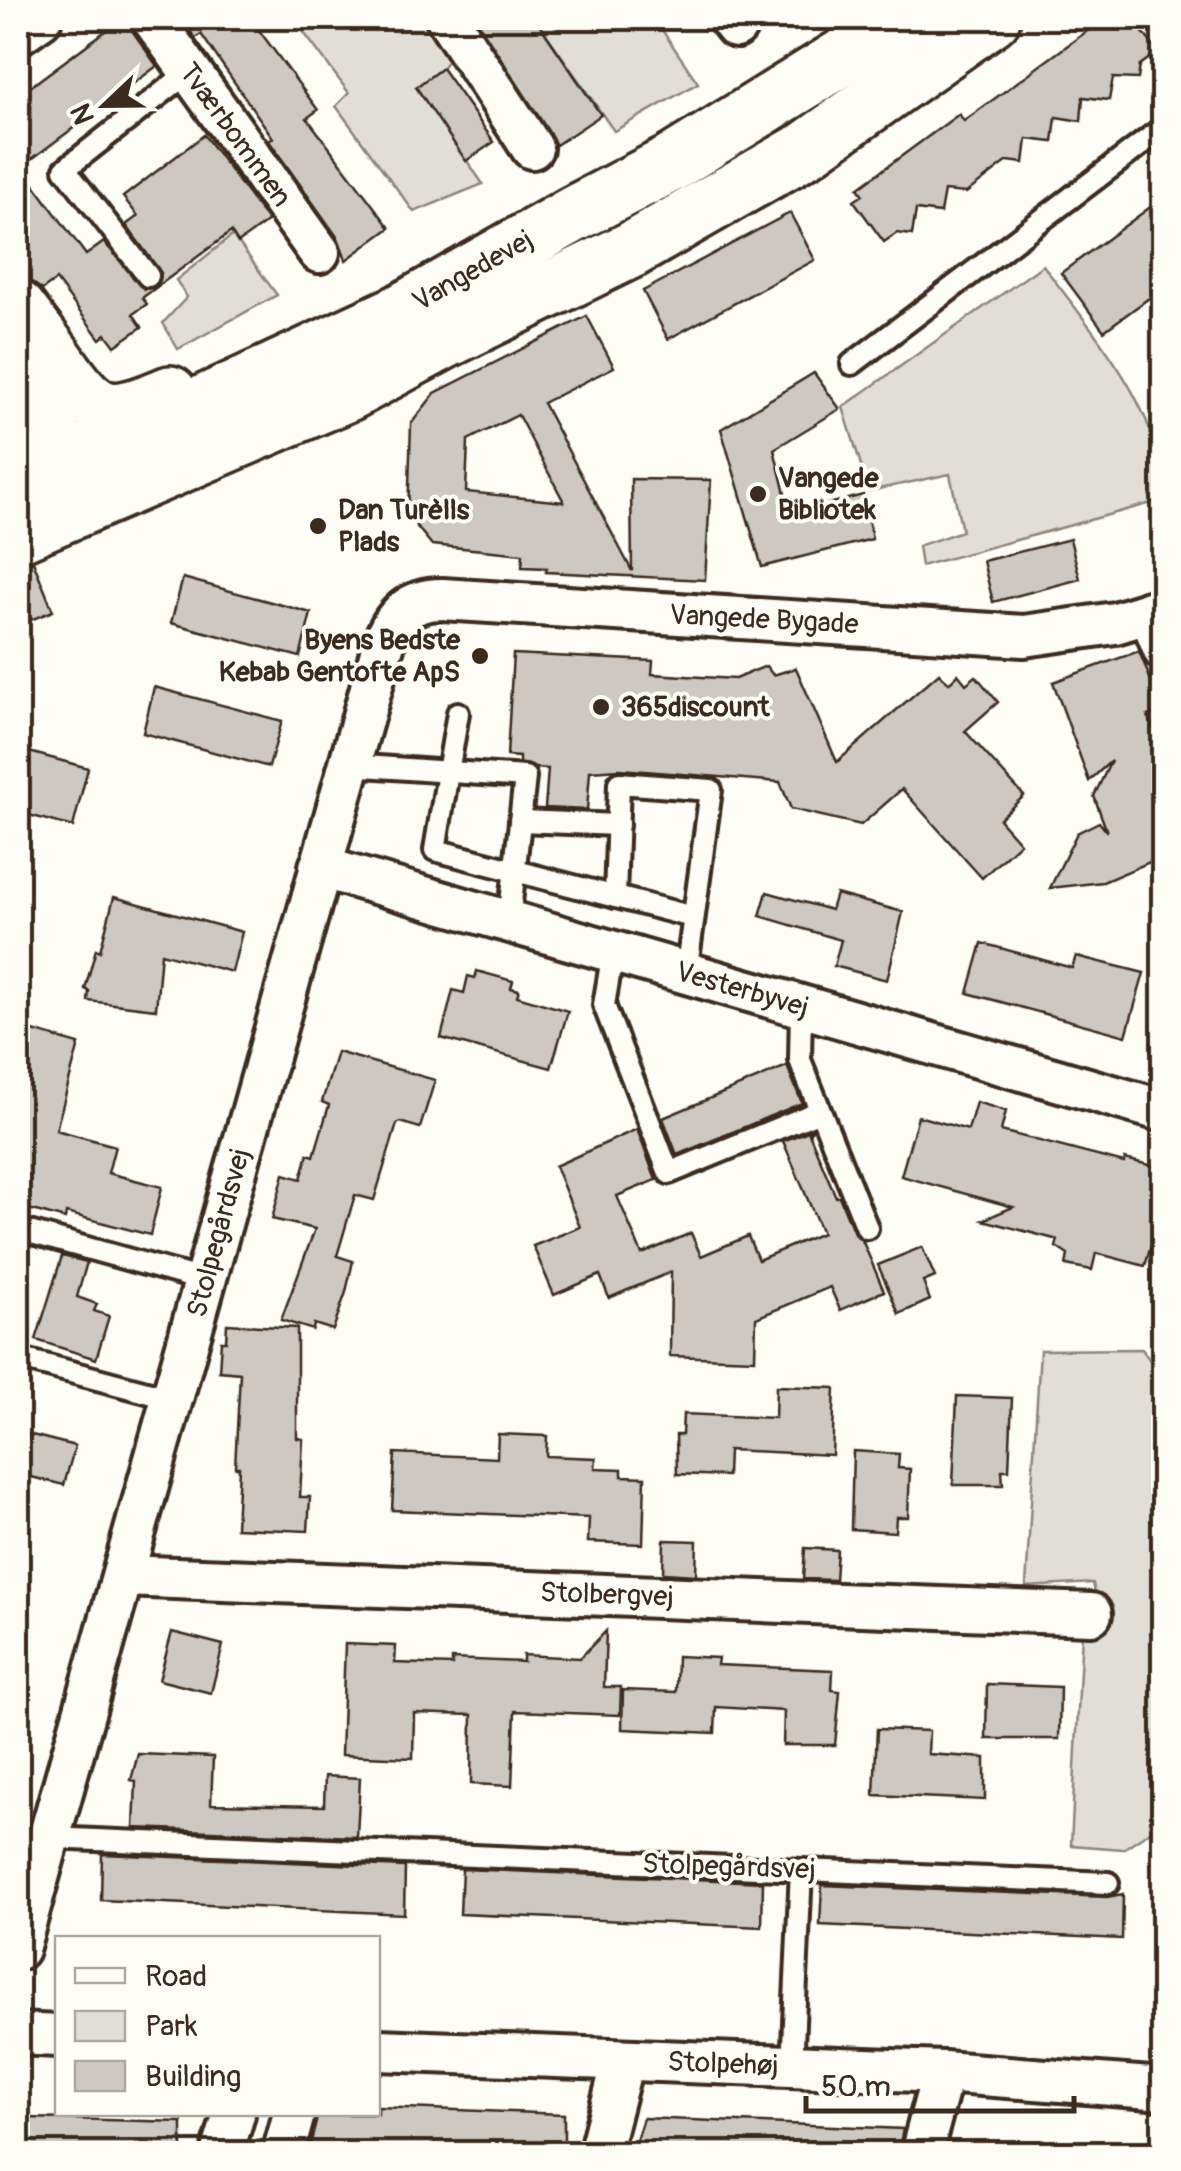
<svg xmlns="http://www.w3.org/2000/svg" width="1181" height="2171" font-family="Pangolin,sans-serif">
<rect width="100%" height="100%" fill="#fdfcf7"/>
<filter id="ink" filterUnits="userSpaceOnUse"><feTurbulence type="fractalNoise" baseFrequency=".01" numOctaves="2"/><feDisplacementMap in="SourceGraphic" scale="20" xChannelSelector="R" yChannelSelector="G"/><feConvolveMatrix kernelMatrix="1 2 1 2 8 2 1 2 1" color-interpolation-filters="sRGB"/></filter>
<g filter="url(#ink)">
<g fill="#e1ded7" stroke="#8e847a" stroke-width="2.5">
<polygon points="293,18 429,18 453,53 442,68 416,87 483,184 414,212 336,106 349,93"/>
<polygon points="535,18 654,18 698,83 614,131"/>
<polygon points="233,235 277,295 178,349 163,323 187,297 176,280"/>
<path d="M1043,265C1094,335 1164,409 1163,500L921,566L918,546L962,531L950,474L869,491L843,407Z"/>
<polygon points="1142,1349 1164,1381 1164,1822 1123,1849 1071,1845 1082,1633 1103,1632 1093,1583 1026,1587 1040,1350"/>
</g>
<g fill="#cdc8c2" stroke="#3b2a1e" stroke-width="2.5" fill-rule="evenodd">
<polygon points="123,18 129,18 133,32 157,66 21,167 86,255 104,242 144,289 157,286 161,273 126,225 138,216 123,197 204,135 268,221 238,243 231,232 142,298 147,304 133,314 142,327 115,346 106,334 100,339 56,280 42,290 29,280 18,264 18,96"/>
<polygon points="181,18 250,18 318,110 307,118 390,228 346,260 338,238 269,141 273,138 201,34 195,38"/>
<polygon points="475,18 535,18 601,115 556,145"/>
<polygon points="1105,18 1132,18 1158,52 1140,65 1138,79 1113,78 1109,100 1083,97 1081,121 1056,117 1053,142 1027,139 1024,163 1008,161 966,193 944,191 940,213 916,210 912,235 897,233 884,242 854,201 863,195 858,188 959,114 964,121"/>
<polygon points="442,68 494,142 466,161 416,87"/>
<polygon points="1164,197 1164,287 1104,331 1061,273"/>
<polygon points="790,213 815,260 668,339 643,291"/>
<path d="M587,316L614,367L543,403L632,571L631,479L711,480L705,580L546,572L547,568L522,567L523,554L432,545L408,516L411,424L435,393ZM518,415L564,502L466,492L468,440Z"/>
<polygon points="814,373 840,409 774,449 790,514 863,495 872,539 762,567 721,429"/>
<polygon points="1070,539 1080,579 993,602 983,561"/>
<polygon points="33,561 53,611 18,625 18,565"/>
<polygon points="183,578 311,613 300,657 171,623"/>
<polygon points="1139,651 1163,710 1148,716 1164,749 1164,856 1103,882 1050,888 1077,833 1099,822 1107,832 1094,796 1111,761 1089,781 1053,682"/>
<polygon points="513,654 653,661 652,674 735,679 766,666 773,675 796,668 837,762 939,673 949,683 958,674 966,684 976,676 998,702 965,731 1024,796 999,819 1020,843 982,878 902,789 861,825 791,809 780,782 620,769 590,771 587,810 545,808 548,769 535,768 519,763 519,757 507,756"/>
<polygon points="154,687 282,721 269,767 143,733"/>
<polygon points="18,749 88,768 73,827 18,812"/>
<polygon points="767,892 831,910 836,894 903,912 887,980 834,966 841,940 760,916"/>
<polygon points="114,897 242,932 232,972 161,953 156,1009 88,1001 89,991 85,989 96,949 100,951"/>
<polygon points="982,943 1072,968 1076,956 1144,973 1126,1036 968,993"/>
<polygon points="477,971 513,981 511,988 519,990 517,996 568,1011 551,1068 441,1038 453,990 464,993 468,976 475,978"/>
<polygon points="33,1031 79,1044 56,1130 115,1146 108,1173 162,1187 150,1235 66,1213 65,1219 18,1206 25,1176 18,1174 18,1044 28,1047"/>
<polygon points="337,1052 435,1080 420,1128 400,1122 397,1124 374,1200 355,1195 337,1256 353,1261 346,1292 333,1330 314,1324 313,1330 281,1320 315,1229 272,1219 284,1174 301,1179 308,1154 314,1156 329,1105 322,1102"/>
<polygon points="787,1066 802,1103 677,1155 663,1118"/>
<polygon points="976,1102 1006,1111 1001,1131 1124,1163 1125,1159 1161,1168 1157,1183 1164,1185 1164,1202 1145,1266 1096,1253 1092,1270 1066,1265 1068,1255 1056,1247 1058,1240 983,1220 1013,1207 901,1176 918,1116 968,1130"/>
<polygon points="637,1129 656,1180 617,1196 642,1254 691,1233 701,1256 748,1236 758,1260 822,1233 783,1141 813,1129 809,1133 836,1197 839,1196 854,1233 862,1240 884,1291 840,1310 830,1287 756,1318 755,1359 670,1356 671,1272 609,1298 600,1275 554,1295 533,1246 580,1227 555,1166"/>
<polygon points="922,1247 935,1277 923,1282 930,1300 899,1314 878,1265"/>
<polygon points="62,1256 87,1262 77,1297 97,1304 94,1311 109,1316 96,1359 36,1340"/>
<polygon points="227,1324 297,1328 297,1438 303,1439 300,1497 310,1497 308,1531 236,1528 239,1467 235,1467 240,1373 219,1371 221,1341 226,1341"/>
<polygon points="776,1386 835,1388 832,1455 728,1450 727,1476 677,1474 676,1435 682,1435 683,1414 775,1418"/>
<polygon points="957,1396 1012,1398 1009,1470 1002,1470 1003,1485 953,1485"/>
<polygon points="28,1434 75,1446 64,1485 19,1474"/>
<polygon points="498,1434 547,1436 546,1456 596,1458 595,1468 622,1469 622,1476 645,1477 643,1544 588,1542 589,1518 392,1510 395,1453 497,1458"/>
<polygon points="853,1451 899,1454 898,1468 910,1469 908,1517 896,1517 895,1532 851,1529"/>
<polygon points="664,1540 697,1541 696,1575 663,1573"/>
<polygon points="805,1548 837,1550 835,1580 803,1579"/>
<polygon points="606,1631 604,1687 621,1687 620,1715 515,1711 512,1786 471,1784 472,1715 414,1713 413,1758 341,1755 345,1644 396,1646 395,1663 452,1665 452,1659 523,1662 523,1655 580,1658"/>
<polygon points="172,1632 223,1645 211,1693 159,1680"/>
<polygon points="677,1656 718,1658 717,1665 833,1670 832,1690 840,1691 835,1745 783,1745 784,1711 716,1707 715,1733 622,1729 623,1690 676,1692"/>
<polygon points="987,1684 1060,1687 1059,1739 986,1739"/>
<polygon points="877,1729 929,1731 928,1754 985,1758 985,1800 874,1795"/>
<polygon points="138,1754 213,1757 211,1804 324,1806 325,1776 360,1778 357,1837 134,1828 136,1781 131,1780"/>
<polygon points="102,1854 405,1867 404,1914 101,1900"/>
<polygon points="462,1869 763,1882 762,1927 460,1914"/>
<polygon points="822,1885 1107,1897 1123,1894 1122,1939 820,1925"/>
<polygon points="378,2107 564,2114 564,2148 556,2148 556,2154 308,2154 318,2114 378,2114"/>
<polygon points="27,2118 182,2122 182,2154 26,2154"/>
<polygon points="643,2118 903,2129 898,2154 632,2154"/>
</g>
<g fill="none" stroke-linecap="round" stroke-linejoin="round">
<g stroke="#3b2a1e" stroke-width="28">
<g id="lane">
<polyline points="148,276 65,169 190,71"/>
<polyline points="852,364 1164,127"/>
<polyline points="458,713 435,850 693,917"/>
<polyline points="349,765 525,777 509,921"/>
<polyline points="520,821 618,825"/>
<polyline points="615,897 619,783 711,790 686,974"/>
<polyline points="613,952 604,1005 669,1173 820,1111"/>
<polyline points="801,1007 800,1060 867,1228"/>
<polyline points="18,1229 206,1281"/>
<polyline points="18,1358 173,1399"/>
<polyline points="49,1838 1108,1883"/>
<polyline points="792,2067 801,1870"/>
</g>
</g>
<g stroke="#3b2a1e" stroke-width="48">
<g id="street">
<polyline points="152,18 319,252"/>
<polyline points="447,18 532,148"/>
<polyline points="729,18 736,27"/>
<polyline points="18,34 41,18"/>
<polyline points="1149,612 1164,650"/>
<polyline points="320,867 1164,1111"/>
<polyline points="124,1576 1091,1614"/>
<path d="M18,1949L382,649C391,618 407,599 442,599L1024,636L1115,623L1164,608"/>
<polyline points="18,2034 58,2036"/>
<polyline points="378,2050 943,2072 1164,2089"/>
<polyline points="222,2154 234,2114"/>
<polyline points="283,2154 294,2114"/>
<polyline points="599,2154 623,2061"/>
<polyline points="921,2154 943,2072"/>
</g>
</g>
<g stroke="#3b2a1e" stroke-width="62">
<g id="secondary">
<path d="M18,309C32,328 47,346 60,365C98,420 111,419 170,394"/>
<path d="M18,363C49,406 43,454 93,483"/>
<polyline points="18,479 183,413 399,313 574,214 672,163 906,18"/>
<polyline points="18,534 348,393 442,342 631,250 807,149 992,18"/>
</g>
</g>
<use href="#lane" stroke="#fdfcf7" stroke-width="20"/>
<use href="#street" stroke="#fdfcf7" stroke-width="40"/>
<use href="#secondary" stroke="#fdfcf7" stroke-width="55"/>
</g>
</g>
<g fill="#3b2a1e" stroke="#fdfcf7" stroke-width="4">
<circle cx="758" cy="494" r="10"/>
<circle cx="318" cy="526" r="10"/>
<circle cx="480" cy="656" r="10"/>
<circle cx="601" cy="707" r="10"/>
</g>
<g text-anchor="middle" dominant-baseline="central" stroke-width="8" stroke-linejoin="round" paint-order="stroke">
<g font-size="28" fill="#3b2a1e" stroke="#fdfcf7">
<text transform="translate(235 135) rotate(54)">Tværbommen</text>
<text transform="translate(473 271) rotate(-30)">Vangedevej</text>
<text transform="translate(764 620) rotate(3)">Vangede Bygade</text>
<text transform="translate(742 990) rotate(16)">Vesterbyvej</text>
<text transform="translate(219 1233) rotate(-75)">Stolpegårdsvej</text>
<text transform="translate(607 1595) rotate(2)">Stolbergvej</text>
<text transform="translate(729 1867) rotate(2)">Stolpegårdsvej</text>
<text transform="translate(723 2064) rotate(2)">Stolpehøj</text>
</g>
<g font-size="28" font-weight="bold" fill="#3b2a1e" stroke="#fdfcf7" text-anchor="start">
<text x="778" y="478">Vangede<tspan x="778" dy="32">Bibliotek</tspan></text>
<text x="338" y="510">Dan Turèlls<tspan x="338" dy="32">Plads</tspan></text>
<text x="460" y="640" text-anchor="end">Byens Bedste<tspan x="460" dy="32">Kebab Gentofte ApS</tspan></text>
<text x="621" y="707">365discount</text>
</g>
</g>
<rect width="1181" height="2171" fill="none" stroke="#fdfcf7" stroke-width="60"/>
<rect x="30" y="30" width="1121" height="2111" fill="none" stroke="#3b2a1e" stroke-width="4" filter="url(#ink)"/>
<rect x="55" y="1936" width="325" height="180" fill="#fdfcf7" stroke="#afa8a0" stroke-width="2.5"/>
<rect x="75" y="1968" width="50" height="15" fill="#fdfcf7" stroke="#afa8a0" stroke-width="2.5"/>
<text x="145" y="1986" font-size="30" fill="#3b2a1e">Road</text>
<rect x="75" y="2011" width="50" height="30" fill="#e1ded7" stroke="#afa8a0" stroke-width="2.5"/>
<text x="145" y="2036" font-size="30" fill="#3b2a1e">Park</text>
<rect x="75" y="2061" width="50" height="30" fill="#cdc8c2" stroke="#afa8a0" stroke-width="2.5"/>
<text x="145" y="2086" font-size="30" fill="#3b2a1e">Building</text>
<g transform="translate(105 105) rotate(248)" stroke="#fdfcf7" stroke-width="8" paint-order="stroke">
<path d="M0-8L18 38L0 25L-18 38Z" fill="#3b2a1e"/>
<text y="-15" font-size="28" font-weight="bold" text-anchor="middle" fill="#3b2a1e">N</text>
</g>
<path d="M806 2096v15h268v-15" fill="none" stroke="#3b2a1e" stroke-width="5"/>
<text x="821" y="2096" font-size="30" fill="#3b2a1e" stroke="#fdfcf7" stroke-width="8" paint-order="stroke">50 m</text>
</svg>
